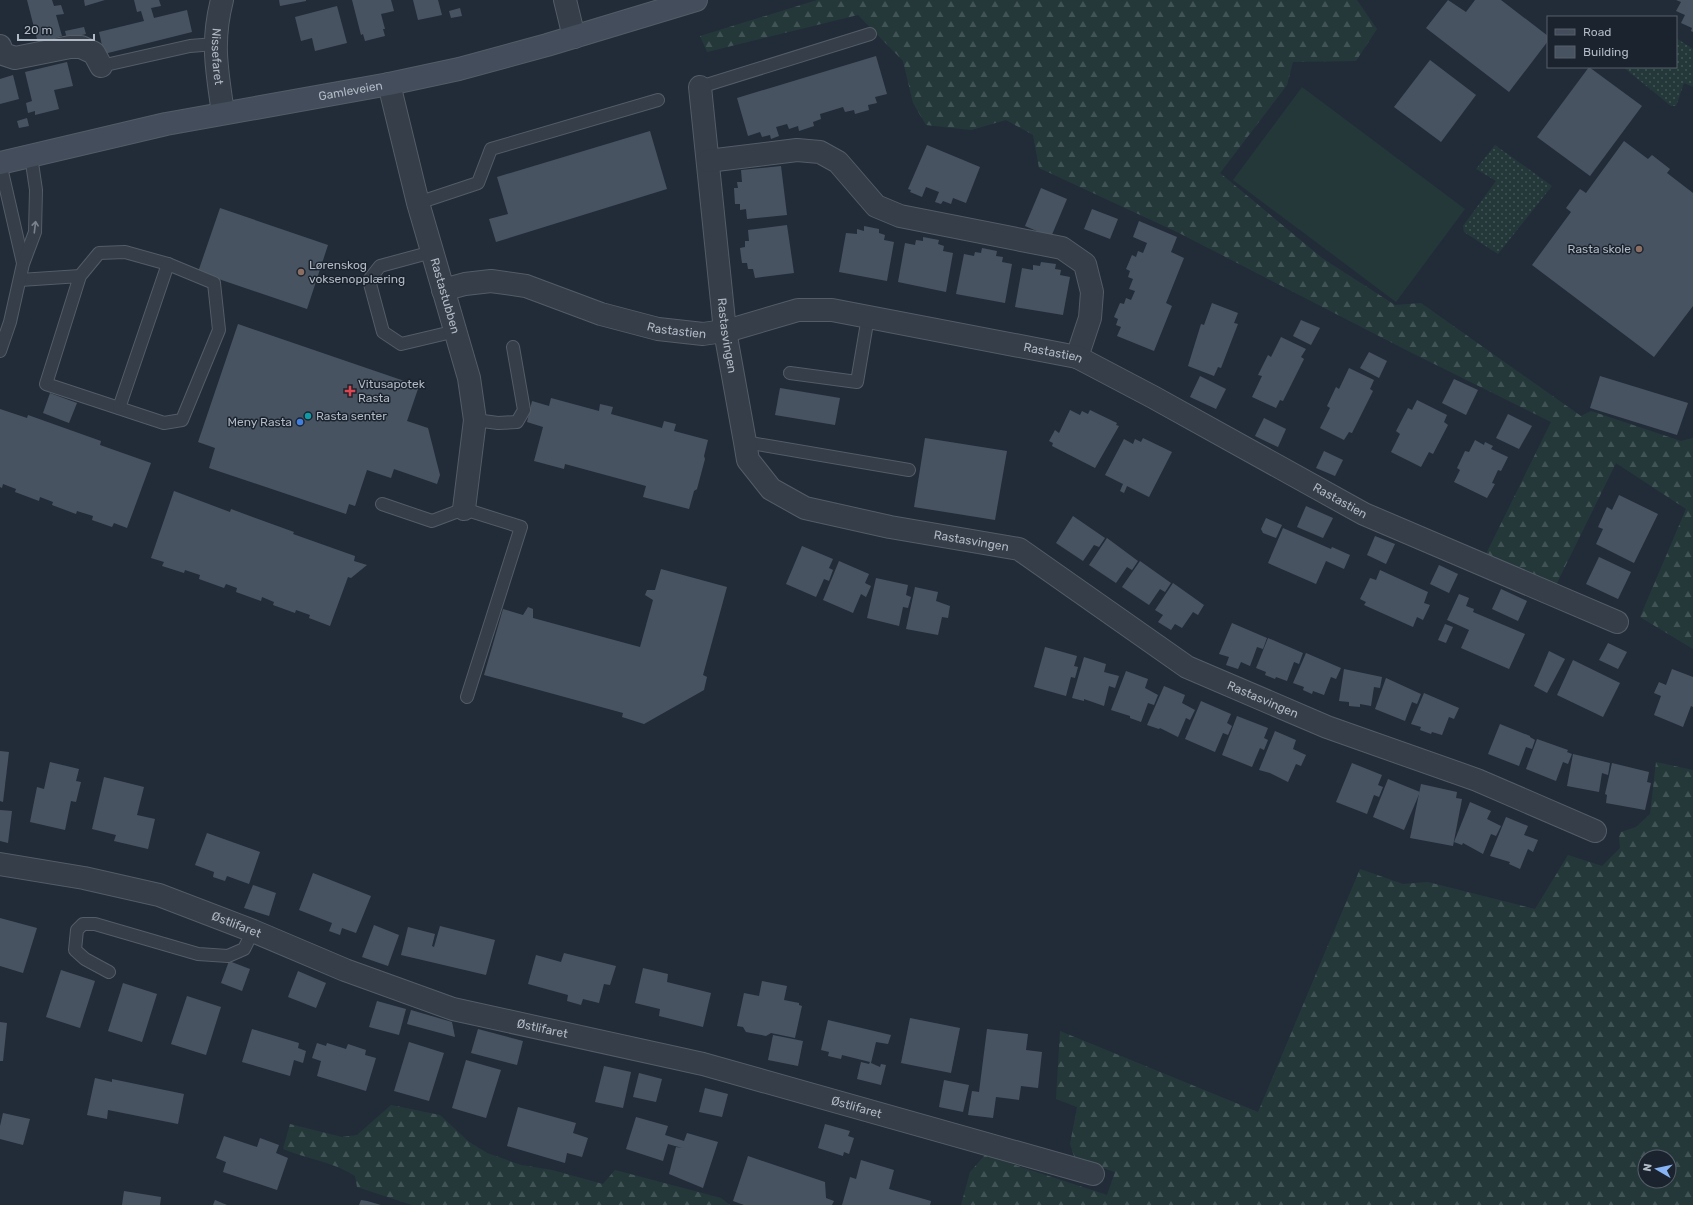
<svg xmlns="http://www.w3.org/2000/svg" width="1693" height="1205" font-family="Rubik,sans-serif">
<defs>
<pattern id="grass-dots" width="8" height="8" patternUnits="userSpaceOnUse"><rect width="8" height="8" fill="#24383a"/><path d="M2 2h.1M6 6h.1" fill="none" stroke="#415355" stroke-width="1.8" stroke-linecap="round"/></pattern>
<pattern id="forest-firs" width="22" height="20" patternUnits="userSpaceOnUse"><rect width="22" height="20" fill="#24383a"/><path d="M5 1l3.5 6h-7zM16 11l3.5 6h-7z" fill="#415355"/></pattern>
</defs>
<rect width="100%" height="100%" fill="#222c39"/>
<g fill="url(#grass-dots)">
<polygon points="1676,38 1693,49 1693,87 1684,83 1676,106 1671,106 1623,67 1676,67"/>
<polygon points="1495,145 1552,186 1498,254 1464,232 1463,226 1496,181 1476,169"/>
</g>
<g fill="url(#forest-firs)" fill-rule="evenodd">
<polygon points="817,0 1357,0 1377,29 1356,61 1293,62 1287,85 1220,173 1322,258 1395,305 1421,303 1581,416 1591,411 1681,441 1693,438 1693,649 1640,617 1686,509 1616,463 1556,585 1485,556 1551,422 1408,351 1179,233 1039,168 1033,135 1006,120 971,130 926,125 913,103 903,61 858,15 707,52 700,36"/>
<path d="M1656,762L1693,770V1205H961L970,1172L985,1155L1107,1195L1115,1172L1075,1159L1070,1144L1077,1107L1056,1099L1060,1031L1258,1112L1360,869L1403,884L1428,882L1535,909L1568,855L1602,866L1620,848L1619,837L1621,832L1636,827L1650,814ZM1645,1157H1669V1181H1645Z"/>
<path d="M391,1105L440,1115L468,1141L487,1153L521,1165L552,1170L603,1184L615,1170L721,1198L730,1205H412L357,1187L355,1176C334,1162 307,1159 283,1149L290,1124L342,1137L357,1135Z"/>
</g>
<polygon fill="#24383a" points="1302,87 1465,209 1396,302 1233,180"/>
<g fill="#485362">
<polygon points="27,0 52,0 54,6 61,5 64,14 56,15 62,36 38,43"/>
<polygon points="84,0 105,0 85,6"/>
<polygon points="134,0 159,0 161,6 151,8 154,18 187,10 192,32 104,54 99,32 144,21 141,11 137,12"/>
<polygon points="279,0 306,0 306,1 280,6"/>
<polygon points="352,0 391,0 394,11 381,14 385,29 383,29 385,36 365,41 363,34 361,35"/>
<polygon points="413,0 438,0 442,15 418,20"/>
<polygon points="1448,0 1466,12 1475,0 1501,0 1548,36 1548,41 1509,92 1426,28"/>
<polygon points="1676,0 1693,0 1693,32 1691,31 1692,28 1681,23 1685,15 1676,11 1681,2"/>
<polygon points="337,6 347,43 315,51 312,38 301,41 295,17"/>
<polygon points="460,8 462,16 451,18 449,11"/>
<polygon points="84,27 86,34 67,39 65,31"/>
<polygon points="876,56 887,94 875,97 877,103 868,105 869,110 855,114 854,110 845,112 843,107 820,114 821,119 813,122 814,126 799,131 798,126 789,129 787,124 776,127 779,136 771,139 770,135 762,137 760,132 748,136 737,98"/>
<polygon points="1430,60 1476,95 1441,142 1394,107"/>
<polygon points="67,62 73,86 54,90 59,109 35,115 35,111 28,113 26,103 32,101 25,72"/>
<polygon points="1589,67 1642,106 1590,176 1537,137"/>
<polygon points="13,75 19,99 0,104 0,79"/>
<polygon points="27,118 29,126 19,128 17,121"/>
<polygon points="650,131 667,189 496,242 489,219 508,214 497,177"/>
<polygon points="1624,141 1648,159 1652,155 1670,169 1667,173 1693,193 1693,306 1654,357 1532,265 1571,212 1566,208 1580,189 1586,193"/>
<polygon points="927,145 980,167 966,203 953,198 951,204 943,201 941,204 935,202 939,192 926,187 922,197 910,192 911,190 908,189"/>
<polygon points="781,166 787,215 747,219 746,209 740,210 740,204 735,204 734,188 738,188 737,182 742,182 741,170"/>
<polygon points="1041,188 1067,199 1051,237 1025,226"/>
<polygon points="220,208 328,245 307,309 198,272"/>
<polygon points="1092,209 1118,219 1110,239 1084,229"/>
<polygon points="1139,221 1177,237 1171,252 1184,258 1166,303 1172,306 1154,351 1117,336 1121,327 1116,325 1118,319 1114,317 1120,303 1124,304 1126,298 1131,300 1135,291 1129,289 1133,279 1128,277 1130,271 1126,269 1132,255 1136,257 1138,251 1143,253 1147,243 1133,237"/>
<polygon points="787,225 794,273 755,278 753,269 748,269 747,263 742,263 741,256 740,248 745,247 745,241 749,241 748,230"/>
<polygon points="864,226 879,229 879,233 885,235 884,240 894,242 887,281 839,272 846,233 857,234 857,229 864,231"/>
<polygon points="923,237 939,240 938,244 944,246 943,251 953,253 946,292 898,282 905,243 915,245 916,240 923,241"/>
<polygon points="982,248 997,251 996,256 1003,257 1002,262 1012,264 1005,303 956,294 964,254 974,256 975,252 981,253"/>
<polygon points="1041,262 1056,264 1055,269 1061,270 1060,275 1070,277 1063,315 1015,307 1022,268 1033,270 1033,265 1040,266"/>
<polygon points="1212,303 1238,313 1234,323 1238,324 1221,368 1218,367 1214,376 1188,366 1201,324 1204,325"/>
<polygon points="1301,320 1320,328 1311,345 1293,336"/>
<polygon points="238,324 419,386 407,421 428,428 440,475 437,484 394,469 391,478 367,470 355,506 349,504 346,514 209,468 215,448 198,442"/>
<polygon points="1281,337 1306,349 1301,357 1304,359 1283,401 1280,400 1276,408 1252,397 1262,376 1258,375 1268,355 1271,357"/>
<polygon points="1369,352 1387,361 1379,378 1360,368"/>
<polygon points="1349,368 1374,380 1370,389 1373,391 1352,433 1349,432 1344,440 1320,428 1330,408 1327,406 1336,387 1339,389"/>
<polygon points="1200,376 1226,389 1216,409 1190,397"/>
<polygon points="1600,376 1688,403 1677,435 1590,408"/>
<polygon points="1454,379 1478,390 1466,415 1442,403"/>
<polygon points="780,388 840,398 835,425 775,415"/>
<polygon points="50,393 77,403 69,423 43,413"/>
<polygon points="551,398 599,411 600,404 613,407 611,414 662,428 664,421 676,424 674,431 708,440 704,456 705,459 697,489 694,491 689,509 643,497 646,486 565,464 564,469 534,461 543,427 527,422 532,401 549,406"/>
<polygon points="1417,400 1447,415 1444,422 1448,425 1433,454 1429,452 1421,467 1391,452 1400,434 1396,431 1408,408 1412,410"/>
<polygon points="0,409 27,418 28,415 101,441 100,445 151,463 127,528 114,523 112,527 92,520 93,516 77,511 76,514 52,505 53,502 40,497 39,501 15,492 16,489 3,484 2,488 0,487"/>
<polygon points="1070,410 1080,415 1082,411 1088,414 1090,410 1117,423 1116,425 1119,426 1095,468 1052,446 1053,443 1049,441 1055,430 1059,433"/>
<polygon points="1508,414 1532,426 1519,449 1496,438"/>
<polygon points="1264,418 1286,429 1278,447 1255,436"/>
<polygon points="925,438 1007,451 995,520 914,507"/>
<polygon points="1143,438 1172,452 1149,497 1127,486 1124,493 1120,491 1123,484 1105,475 1124,439 1133,444 1135,439 1141,442"/>
<polygon points="1475,440 1484,445 1485,442 1493,446 1491,449 1508,457 1501,471 1498,470 1492,483 1495,484 1487,498 1454,482 1460,470 1457,468 1465,451 1469,452"/>
<polygon points="1324,451 1343,460 1335,476 1316,468"/>
<polygon points="174,491 230,512 231,509 294,532 293,534 355,556 354,561 367,565 351,578 348,577 330,626 309,618 310,615 296,610 295,613 273,605 274,602 262,597 261,601 236,592 237,588 226,584 224,588 199,579 200,575 185,570 184,573 162,566 164,562 151,558"/>
<polygon points="1619,495 1658,514 1634,563 1596,544 1603,529 1598,527 1607,507 1612,510"/>
<polygon points="1306,506 1333,518 1323,538 1297,527"/>
<polygon points="1073,516 1105,538 1099,547 1094,545 1083,561 1056,543"/>
<polygon points="1266,518 1282,525 1276,538 1263,533 1261,529"/>
<polygon points="1283,528 1331,549 1332,547 1350,555 1344,569 1326,561 1316,584 1268,563"/>
<polygon points="1375,536 1395,544 1386,564 1367,555"/>
<polygon points="1107,538 1138,561 1132,570 1127,567 1116,583 1089,565"/>
<polygon points="802,546 833,559 829,568 833,570 829,581 824,579 816,597 786,584"/>
<polygon points="1599,557 1631,572 1618,599 1586,584"/>
<polygon points="839,561 869,574 865,583 871,586 866,597 861,594 853,613 823,600"/>
<polygon points="1140,561 1171,583 1165,592 1160,589 1149,605 1122,587"/>
<polygon points="1439,565 1458,574 1449,593 1430,584"/>
<polygon points="661,569 727,587 703,675 707,677 704,690 697,694 644,724 622,717 623,713 484,675 503,609 523,615 528,607 533,609 533,618 640,647 653,600 645,595 647,590 655,590"/>
<polygon points="1380,570 1428,592 1424,603 1430,605 1423,620 1417,617 1413,627 1364,605 1366,602 1360,599 1370,578 1376,580"/>
<polygon points="876,578 908,585 906,595 911,597 908,608 903,607 899,626 867,618"/>
<polygon points="1173,583 1204,605 1198,615 1193,612 1182,628 1175,624 1171,630 1158,622 1163,615 1155,610"/>
<polygon points="915,587 938,592 936,601 950,606 948,618 942,617 938,635 906,629"/>
<polygon points="1501,589 1527,601 1518,621 1492,609"/>
<polygon points="1459,594 1469,598 1466,606 1474,609 1473,612 1525,634 1509,669 1461,648 1469,630 1447,620"/>
<polygon points="1232,623 1267,638 1263,649 1257,647 1250,666 1241,662 1238,669 1226,665 1229,657 1219,654"/>
<polygon points="1445,624 1453,627 1446,643 1438,640"/>
<polygon points="1268,638 1303,653 1299,664 1294,662 1287,681 1276,677 1275,679 1265,675 1266,672 1256,668"/>
<polygon points="1608,643 1627,652 1618,669 1599,660"/>
<polygon points="1045,647 1077,656 1074,666 1078,667 1075,678 1071,677 1066,696 1034,687"/>
<polygon points="1549,651 1565,659 1547,693 1534,686"/>
<polygon points="1306,653 1341,668 1336,679 1331,677 1324,695 1313,691 1312,694 1303,690 1304,687 1293,683"/>
<polygon points="1084,657 1106,664 1104,672 1119,676 1115,688 1109,686 1104,706 1084,699 1084,701 1072,698"/>
<polygon points="1573,660 1620,683 1603,717 1557,695"/>
<polygon points="1344,669 1382,677 1380,688 1374,687 1371,706 1360,704 1360,707 1349,706 1349,702 1339,701"/>
<polygon points="1672,669 1693,677 1693,707 1691,706 1683,727 1654,715 1661,696 1654,693 1659,682 1666,685"/>
<polygon points="1126,671 1148,679 1145,688 1158,695 1154,705 1148,703 1141,722 1130,718 1130,716 1111,710"/>
<polygon points="1386,678 1421,694 1417,704 1412,702 1405,721 1375,709"/>
<polygon points="1164,686 1185,695 1182,703 1195,710 1190,720 1186,718 1178,737 1160,728 1159,729 1147,725"/>
<polygon points="1424,693 1459,708 1454,719 1449,717 1442,735 1432,732 1431,734 1420,730 1421,727 1411,724"/>
<polygon points="1201,701 1231,714 1227,723 1232,726 1228,735 1223,733 1215,752 1185,739"/>
<polygon points="1237,716 1268,728 1264,738 1268,740 1264,750 1260,748 1252,767 1222,755"/>
<polygon points="1500,724 1530,736 1530,737 1535,740 1532,749 1526,747 1519,766 1488,754"/>
<polygon points="1275,731 1296,740 1293,749 1306,755 1301,766 1296,764 1288,782 1270,773 1259,770"/>
<polygon points="1537,739 1568,750 1567,752 1572,754 1568,764 1563,762 1556,781 1526,769"/>
<polygon points="0,751 9,752 3,802 0,801"/>
<polygon points="1573,754 1610,763 1608,775 1602,773 1599,792 1567,786"/>
<polygon points="50,762 79,769 76,781 81,782 76,802 71,801 65,830 30,822 37,787 44,789"/>
<polygon points="1352,763 1382,775 1378,785 1383,787 1379,797 1374,795 1367,814 1336,802"/>
<polygon points="1612,763 1649,772 1647,782 1651,783 1645,810 1606,803 1607,795 1605,794"/>
<polygon points="104,777 144,787 137,815 155,819 148,849 114,841 116,835 92,829"/>
<polygon points="1388,779 1420,792 1404,830 1373,817"/>
<polygon points="1421,784 1457,792 1456,798 1462,799 1453,846 1410,838"/>
<polygon points="1470,802 1491,811 1487,819 1501,826 1496,836 1491,834 1483,854 1463,843 1462,845 1454,842"/>
<polygon points="0,810 12,811 8,843 0,841"/>
<polygon points="1506,817 1528,826 1524,835 1538,840 1533,852 1528,849 1520,869 1509,864 1510,862 1490,856"/>
<polygon points="207,833 260,852 249,884 227,876 225,881 213,877 214,872 195,865"/>
<polygon points="313,873 371,896 356,933 342,928 340,935 329,931 332,923 299,910"/>
<polygon points="253,885 276,893 269,916 244,908"/>
<polygon points="0,918 37,928 23,973 0,966"/>
<polygon points="374,925 399,935 388,966 362,957"/>
<polygon points="440,926 495,940 486,975 401,955 408,927 435,934 432,946 434,947"/>
<polygon points="564,953 616,966 610,985 604,984 599,1003 583,999 581,1005 567,1001 568,995 528,984 536,955 561,962"/>
<polygon points="229,961 250,969 242,991 221,983"/>
<polygon points="643,968 668,974 667,982 711,993 703,1027 659,1016 660,1009 635,1003"/>
<polygon points="61,970 95,981 80,1028 46,1017"/>
<polygon points="298,971 326,983 316,1008 288,997"/>
<polygon points="762,981 787,986 784,1000 799,1003 799,1005 802,1006 795,1038 771,1033 766,1036 746,1032 743,1027 737,1026 744,993 759,996"/>
<polygon points="123,983 157,994 142,1042 108,1031"/>
<polygon points="187,996 221,1007 206,1055 171,1044"/>
<polygon points="377,1001 406,1009 399,1035 369,1027"/>
<polygon points="411,1010 452,1022 455,1037 407,1024"/>
<polygon points="910,1018 960,1028 951,1073 901,1063"/>
<polygon points="828,1020 891,1035 888,1044 876,1042 871,1063 880,1067 881,1064 886,1065 881,1085 857,1079 861,1062 869,1064 870,1062 842,1055 841,1059 828,1056 829,1052 821,1050"/>
<polygon points="0,1022 7,1023 3,1061 0,1061"/>
<polygon points="252,1029 299,1043 298,1048 306,1051 303,1063 294,1060 290,1076 242,1062"/>
<polygon points="478,1029 523,1041 517,1065 471,1053"/>
<polygon points="987,1029 1028,1034 1026,1050 1042,1052 1038,1088 1021,1086 1019,1100 996,1097 993,1118 968,1115 972,1091 979,1092"/>
<polygon points="773,1035 803,1041 798,1066 768,1060"/>
<polygon points="409,1042 444,1053 429,1101 394,1091"/>
<polygon points="317,1043 326,1046 327,1043 346,1049 348,1044 366,1050 365,1055 376,1058 366,1091 317,1076 321,1061 312,1058"/>
<polygon points="466,1060 501,1070 486,1118 452,1108"/>
<polygon points="604,1066 631,1072 623,1108 595,1102"/>
<polygon points="639,1073 662,1079 656,1102 633,1097"/>
<polygon points="95,1078 112,1082 112,1079 184,1094 178,1124 108,1110 107,1119 87,1115"/>
<polygon points="944,1080 969,1085 963,1112 939,1107"/>
<polygon points="705,1088 728,1094 722,1117 699,1112"/>
<polygon points="518,1107 576,1123 573,1133 588,1138 582,1157 567,1153 565,1163 507,1146"/>
<polygon points="3,1113 30,1119 23,1145 0,1139 0,1126"/>
<polygon points="636,1117 668,1126 665,1135 684,1141 687,1133 718,1142 703,1188 669,1174 676,1147 682,1148 668,1144 663,1161 626,1149"/>
<polygon points="825,1124 850,1131 848,1136 854,1138 849,1154 844,1152 843,1156 818,1148"/>
<polygon points="224,1136 257,1147 260,1138 279,1145 276,1153 288,1158 277,1190 223,1172 226,1162 216,1158"/>
<polygon points="748,1156 825,1182 826,1198 834,1201 832,1205 744,1205 733,1201"/>
<polygon points="861,1160 894,1170 889,1189 931,1201 930,1205 842,1205 850,1177 856,1179"/>
<polygon points="124,1191 161,1197 160,1205 122,1205"/>
<polygon points="215,1200 227,1205 213,1205"/>
<polygon points="361,1200 367,1201 381,1205 359,1205"/>
</g>
<g fill="none" stroke-linecap="round" stroke-linejoin="round">
<g stroke="#535c67" stroke-width="14">
<g id="service">
<polyline points="101,66 190,46 215,44"/>
<polyline points="700,87 870,34"/>
<polyline points="0,163 23,263"/>
<polyline points="418,203 478,183 491,149 658,100"/>
<polyline points="432,252 380,266 369,280 383,332 401,344 456,331"/>
<polyline points="20,280 80,276 99,253 125,252 168,264 214,283 219,330 182,420 164,423 46,384 80,276"/>
<polyline points="0,351 10,322 23,264 35,232 36,190 31,156"/>
<polyline points="790,373 857,382 868,317"/>
<polyline points="119,408 168,264"/>
<polyline points="475,420 498,423 517,422 524,410 513,347"/>
<polyline points="745,442 909,470"/>
<polyline points="382,504 432,521 464,509 521,527 467,697"/>
<polyline points="109,972 85,959 75,950 77,930 83,924 95,924 198,954 228,956 244,949 253,931"/>
</g>
</g>
<g stroke="#535c67" stroke-width="24">
<g id="minor">
<path id="s1" d="M222,0C211,43 217,70 223,113"/>
<polyline points="565,0 574,37"/>
<polyline points="0,46 3,54 15,58 70,47 81,47 94,53 101,66"/>
<path id="s2" d="M389,84L418,203L469,378L475,420L464,509"/>
<path id="s3" d="M700,87L725,331L745,442L748,460L771,489L805,508L890,527L1019,549L1187,667L1327,727L1477,780L1595,831"/>
<polyline points="708,161 797,150 820,152 838,162 876,206 900,216 1062,248 1085,264 1092,292 1090,318 1077,357"/>
<path id="s4" d="M443,290L465,284L491,281L526,286L601,314L658,329L703,334L730,330L798,310H832L1077,357L1153,397L1364,514L1617,622"/>
<path id="s5" d="M0,864L84,878L159,895L253,931L345,970L453,1009L703,1064L1093,1174"/>
</g>
</g>
<g stroke="#535c67" stroke-width="24">
<g id="secondary">
<path id="s6" d="M0,163L166,124L389,84L459,69L547,45L696,0"/>
</g>
</g>
<use href="#service" stroke="#353e49" stroke-width="12"/>
<use href="#minor" stroke="#353e49" stroke-width="22"/>
<use href="#secondary" stroke="#444d5c" stroke-width="22"/>
</g>
<defs><path id="oneway-shaft" d="M-6 0H5M1.5-3L5.5 0L1.5 3" fill="none" stroke-width="1.6" stroke-linecap="round" stroke-linejoin="round"/></defs>
<use stroke="#79828d" href="#oneway-shaft" transform="translate(35 227) rotate(-83)"/>
<g fill="#8d6e63" stroke="#1b232e" stroke-width="1.5">
<circle cx="1639" cy="249" r="4"/>
<circle cx="301" cy="272" r="4"/>
</g>
<path fill="#e0444e" stroke="#1b232e" stroke-width="1.5" d="M348 385h4v4h4v4h-4v4h-4v-4h-4v-4h4z"/>
<circle fill="#0f9aa8" stroke="#1b232e" stroke-width="1.5" cx="308" cy="416" r="4"/>
<circle fill="#3f7fe0" stroke="#1b232e" stroke-width="1.5" cx="300" cy="422" r="4"/>
<g text-anchor="middle" dominant-baseline="central" stroke-width="3" stroke-linejoin="round" paint-order="stroke">
<g font-size="12" fill="#b0b9c5" stroke="#1b232e">
<text stroke="none"><textPath href="#s1" startOffset="57">Nissefaret</textPath></text>
<text stroke="none"><textPath href="#s6" startOffset="358">Gamleveien</textPath></text>
<text stroke="none"><textPath href="#s2" startOffset="219">Rastastubben</textPath></text>
<text stroke="none"><textPath href="#s4" startOffset="242">Rastastien</textPath></text>
<text stroke="none"><textPath href="#s3" startOffset="250">Rastasvingen</textPath></text>
<text stroke="none"><textPath href="#s4" startOffset="626">Rastastien</textPath></text>
<text stroke="none"><textPath href="#s4" startOffset="950">Rastastien</textPath></text>
<text stroke="none"><textPath href="#s3" startOffset="622">Rastasvingen</textPath></text>
<text stroke="none"><textPath href="#s3" startOffset="958">Rastasvingen</textPath></text>
<text stroke="none"><textPath href="#s5" startOffset="245">Østlifaret</textPath></text>
<text stroke="none"><textPath href="#s5" startOffset="569">Østlifaret</textPath></text>
<text stroke="none"><textPath href="#s5" startOffset="893">Østlifaret</textPath></text>
</g>
<g font-size="12" fill="#b0b9c5" stroke="#1b232e" text-anchor="start">
<text x="1631" y="249" text-anchor="end">Rasta skole</text>
<text x="309" y="265">Lørenskog<tspan x="309" dy="14">voksenopplæring</tspan></text>
<text x="358" y="384">Vitusapotek<tspan x="358" dy="14">Rasta</tspan></text>
<text x="316" y="416">Rasta senter</text>
<text x="292" y="422" text-anchor="end">Meny Rasta</text>
</g>
</g>
<rect x="1547" y="16" width="130" height="52" fill="#1b232e" stroke="#575f6a"/>
<rect x="1555" y="29" width="20" height="6" fill="#444d5c" stroke="#575f6a"/>
<text x="1583" y="36" font-size="12" fill="#b0b9c5">Road</text>
<rect x="1555" y="46" width="20" height="12" fill="#485362" stroke="#575f6a"/>
<text x="1583" y="56" font-size="12" fill="#b0b9c5">Building</text>
<g transform="translate(1657 1169) rotate(279)"><circle r="19" fill="#1b232e" stroke="#575f6a"/>
<path d="M0-3L7 15L0 10L-7 15Z" fill="#86b4f4"/>
<text y="-6" font-size="11" font-weight="bold" text-anchor="middle" fill="#b0b9c5">N</text>
</g>
<path d="M18 34v6h76v-6" fill="none" stroke="#b0b9c5" stroke-width="2"/>
<text x="24" y="34" font-size="12" fill="#b0b9c5" stroke="#1b232e" stroke-width="3" paint-order="stroke">20 m</text>
</svg>
